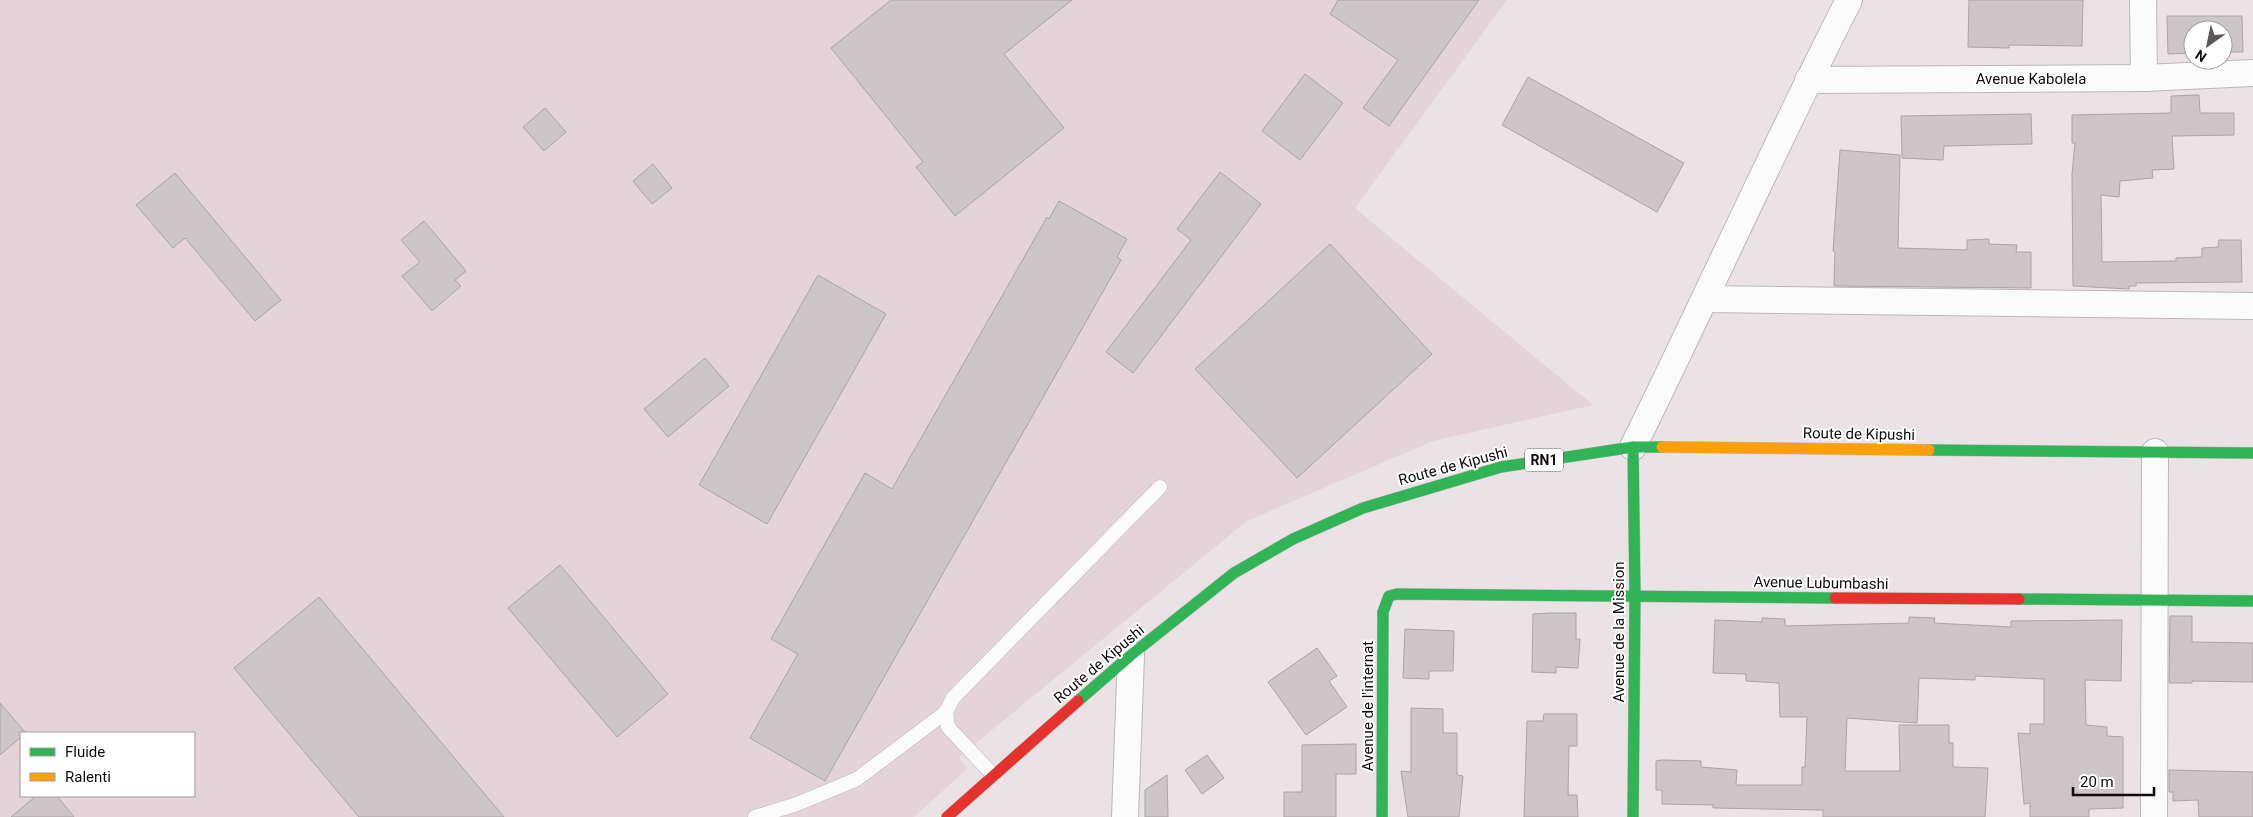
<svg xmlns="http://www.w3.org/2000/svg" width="2253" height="817" font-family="Roboto,sans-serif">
<rect width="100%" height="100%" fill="#eae2e5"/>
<path fill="#e4d4d9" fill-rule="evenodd" d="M0,0H1507L1355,208L1593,405L1433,441L1247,521L959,757L967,769L914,817H0ZM21,733H194V796H21Z"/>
<g fill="#ccc6c8" stroke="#aaa4a6">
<polygon points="891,0 1072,0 1004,54 1064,128 955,216 916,167 923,162 831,48"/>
<polygon points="1338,0 1479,0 1389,126 1363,108 1398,60 1330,14"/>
<polygon points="1969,0 2083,0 2082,46 2009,45 2009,48 1968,47"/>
<polygon points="2167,16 2242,16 2243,52 2223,52 2223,30 2193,30 2193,53 2168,54"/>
<polygon points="1305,74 1343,103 1300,160 1262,131"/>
<polygon points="1528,77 1684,163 1657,212 1502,125"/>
<polygon points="2199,95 2200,113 2234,113 2234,135 2172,136 2174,169 2152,170 2153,178 2120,181 2119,197 2101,195 2102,262 2176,261 2176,258 2202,257 2202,248 2218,247 2219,240 2241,240 2242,282 2136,283 2136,286 2129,286 2129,289 2073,286 2072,174 2075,143 2072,143 2072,115 2171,113 2171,96"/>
<polygon points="545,108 566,132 544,151 523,127"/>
<polygon points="2031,114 2032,144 1944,146 1943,160 1902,158 1901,116"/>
<polygon points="1840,150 1900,155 1898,248 1967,250 1967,240 1989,239 1989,244 2017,245 2016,252 2031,252 2031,288 1834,286 1835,252 1833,251"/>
<polygon points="653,164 672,188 652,204 633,181"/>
<polygon points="1220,172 1261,204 1133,373 1106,352 1191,240 1177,229"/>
<polygon points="175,173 281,300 255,321 185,238 173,248 136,205"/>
<polygon points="1059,201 1127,239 1117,257 1121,260 825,781 750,738 798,654 771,639 865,473 892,489 1047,217 1049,219"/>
<polygon points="424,221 466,271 455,280 461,286 432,311 402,276 420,262 401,240"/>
<polygon points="1330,244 1432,354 1297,478 1195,369"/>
<polygon points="818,275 886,314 767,524 699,485"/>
<polygon points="705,358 729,386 668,437 644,409"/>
<polygon points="560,565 668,694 617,737 508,608"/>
<polygon points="319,597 504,817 359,817 234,668"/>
<polygon points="1549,613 1576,613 1576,639 1580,639 1578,668 1556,667 1556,673 1532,672 1533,614"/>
<polygon points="2170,616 2192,616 2192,642 2253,643 2253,682 2192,681 2192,683 2169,683"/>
<polygon points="1909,617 1935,618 1934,623 2011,627 2011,621 2122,620 2121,681 2085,680 2086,725 2107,727 2107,736 2123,737 2123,808 2089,809 2089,817 2030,817 2030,803 2024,804 2018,733 2030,734 2030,724 2044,724 2044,679 1975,676 1975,680 1919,678 1917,723 1847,718 1845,771 1900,771 1899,725 1949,725 1949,743 1953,743 1953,767 1988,768 1985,817 1823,817 1823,810 1713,808 1713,805 1662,804 1662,790 1656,790 1656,761 1662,760 1701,761 1701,767 1737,770 1736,785 1802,785 1802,767 1805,767 1807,717 1780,717 1779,683 1746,681 1746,674 1713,673 1715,620 1762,622 1762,618 1785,619 1785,626 1909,623"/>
<polygon points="1405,629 1454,631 1453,671 1429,671 1429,679 1403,678"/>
<polygon points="1317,648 1337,676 1329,681 1347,707 1306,735 1268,682"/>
<polygon points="0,703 26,733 21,733 21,737 0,755"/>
<polygon points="1411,708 1443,709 1443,733 1457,733 1457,775 1463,776 1459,817 1408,817 1401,771 1411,772"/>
<polygon points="1544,714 1577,714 1577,746 1569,746 1568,795 1577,795 1578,817 1524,817 1527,721 1543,721"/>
<polygon points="1356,744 1356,774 1336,774 1336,817 1284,817 1284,792 1302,792 1302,745"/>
<polygon points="1207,755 1224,778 1202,794 1185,770"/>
<polygon points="2169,770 2253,772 2253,817 2199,817 2198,800 2173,801 2173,792 2169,792"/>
<polygon points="1167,775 1168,817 1145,817 1145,790"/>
<polygon points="36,796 57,796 74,817 11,817"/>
</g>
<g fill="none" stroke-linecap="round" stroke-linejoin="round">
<g stroke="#bdb7b9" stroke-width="15">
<g id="lane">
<polyline points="946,712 948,727 993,775"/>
<polyline points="755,817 797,804 857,779 946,712 953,698 1160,487"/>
</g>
</g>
<g stroke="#bdb7b9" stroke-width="28">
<g id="street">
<polyline points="2143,0 2144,78"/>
<polyline points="1808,80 2144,78 2253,73"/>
<polyline points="1706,299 2253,306"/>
<path d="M1633,447C1706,299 1774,147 1849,0"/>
<polyline points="1125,817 1131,655"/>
<polyline points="2154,817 2155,452"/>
</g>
</g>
<g stroke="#bdb7b9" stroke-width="12">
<g id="fast">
<polyline points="1633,447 1635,597 1633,817"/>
<polyline points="1929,450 2253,453"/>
<polyline points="2019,599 2253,601"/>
<polyline points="1078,701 1131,655 1234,573 1293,539 1363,508 1501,467 1633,447 1662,447"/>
<polyline points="1382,817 1383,612 1389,596 1397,594 1835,598"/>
</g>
</g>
<g stroke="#bdb7b9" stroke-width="12">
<polyline id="slow" points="1662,447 1929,450"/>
</g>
<g stroke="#bdb7b9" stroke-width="12">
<g id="jam">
<polyline points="1835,598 2019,599"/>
<polyline points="947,817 1078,701"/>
</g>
</g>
<use href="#lane" stroke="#fcfbfb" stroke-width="14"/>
<use href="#street" stroke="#fcfbfb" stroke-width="26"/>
<use href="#fast" stroke="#30b455" stroke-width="11"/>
<use href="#slow" stroke="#ff9f0a" stroke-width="11"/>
<use href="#jam" stroke="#e5322d" stroke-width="11"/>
</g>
<g text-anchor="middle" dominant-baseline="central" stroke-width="4" stroke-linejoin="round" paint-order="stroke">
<rect fill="#fff" stroke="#585456" stroke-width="1" x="1525" y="448.5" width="38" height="23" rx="4"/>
<g font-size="14" font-weight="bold" fill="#100b0d">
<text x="1544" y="460">RN1</text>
</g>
<g font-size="15" fill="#100b0d" stroke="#fff">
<text x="2031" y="79">Avenue Kabolela</text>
<text transform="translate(1859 434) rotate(1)">Route de Kipushi</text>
<text transform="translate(1453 466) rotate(-15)">Route de Kipushi</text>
<text transform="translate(1821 583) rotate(1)">Avenue Lubumbashi</text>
<text transform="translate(1619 632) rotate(-90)">Avenue de la Mission</text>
<text transform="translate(1099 664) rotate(-40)">Route de Kipushi</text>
<text transform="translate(1368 706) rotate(-90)">Avenue de l'internat</text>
</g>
</g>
<rect x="20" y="732" width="175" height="65" fill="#ffffff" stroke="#9f9d9e"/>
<rect x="30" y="748" width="25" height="8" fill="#30b455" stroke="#9f9d9e"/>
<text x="65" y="757" font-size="15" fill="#100b0d">Fluide</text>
<rect x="30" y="773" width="25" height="8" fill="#ff9f0a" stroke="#9f9d9e"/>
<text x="65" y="782" font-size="15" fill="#100b0d">Ralenti</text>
<g transform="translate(2208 45) rotate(213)"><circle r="24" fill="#ffffff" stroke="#9f9d9e"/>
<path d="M0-4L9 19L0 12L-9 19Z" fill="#5c5659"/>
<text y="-8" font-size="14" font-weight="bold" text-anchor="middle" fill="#100b0d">N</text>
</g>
<path d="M2073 787v8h81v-8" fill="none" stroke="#100b0d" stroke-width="2.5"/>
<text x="2080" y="787" font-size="15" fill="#100b0d" stroke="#ffffff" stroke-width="4" paint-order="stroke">20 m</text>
</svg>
